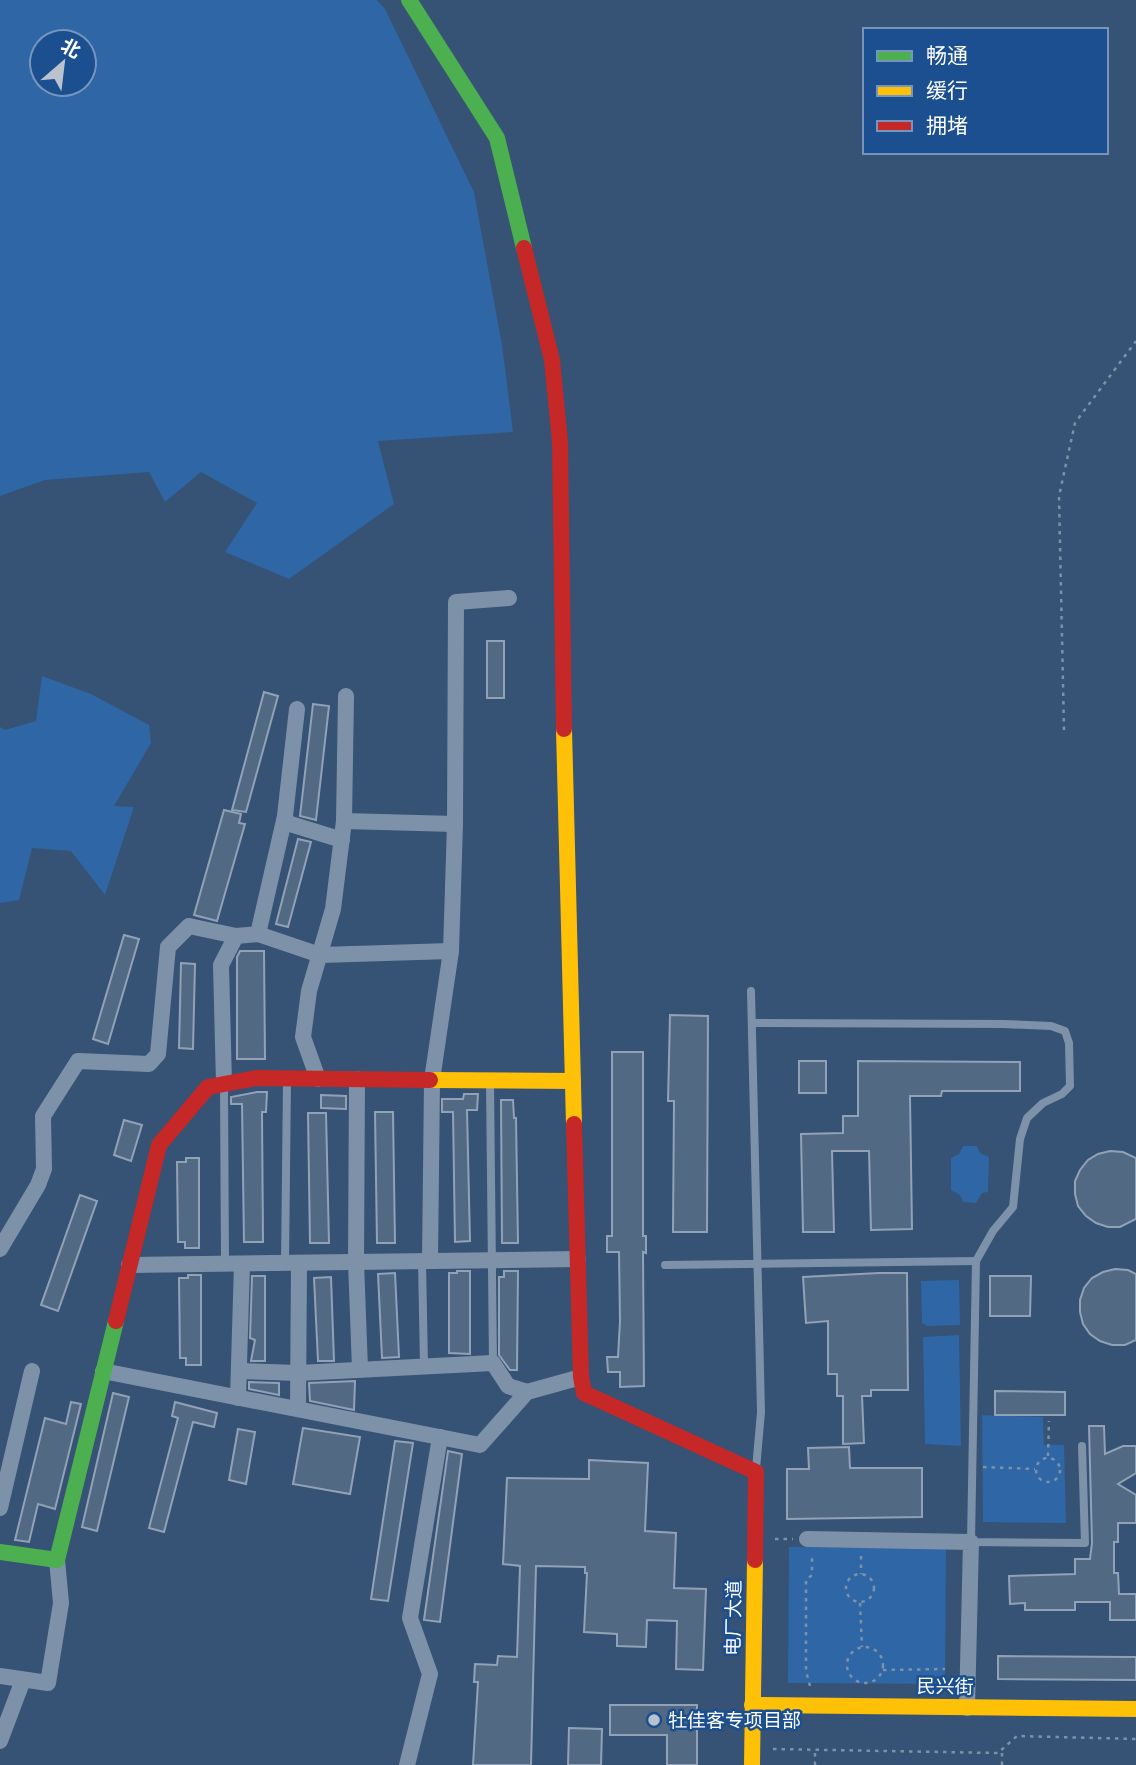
<svg xmlns="http://www.w3.org/2000/svg" width="1136" height="1765" font-family="'IBM Plex Sans','Noto Sans SC',sans-serif">
<rect width="100%" height="100%" fill="#365274"/>
<g fill="#2f66a5" fill-rule="evenodd">
<path d="M0,0H377L385,9L474,192L502,345L513,432L378,441L394,504L289,579L225,552L257,503L201,472L165,502L149,472L45,480L0,496ZM42,42H84V84H42Z"/>
<polygon points="42,676 91,694 149,725 151,743 114,806 134,807 105,895 71,851 32,848 19,900 0,903 0,727 5,730 36,721"/>
<polygon points="963,1146 977,1146 980,1153 989,1157 988,1192 982,1193 976,1203 963,1202 960,1195 951,1190 951,1158 959,1154"/>
<polygon points="959,1280 960,1325 927,1326 922,1323 921,1281"/>
<polygon points="959,1335 961,1446 925,1444 923,1337"/>
<polygon points="982,1415 1043,1417 1044,1445 1064,1445 1066,1523 983,1522"/>
<polygon points="789,1547 946,1548 945,1684 788,1683"/>
</g>
<g fill="#526984" stroke="#92a2b6" stroke-width="2">
<rect x="487" y="641" width="17" height="57"/>
<polygon points="264,692 278,696 246,812 232,810"/>
<polygon points="313,704 329,706 316,820 300,816"/>
<polygon points="224,810 241,814 239,823 245,824 217,921 194,915"/>
<polygon points="298,839 311,842 288,927 276,924"/>
<polygon points="124,935 139,939 108,1044 93,1039"/>
<polygon points="240,951 264,951 265,1059 237,1059 237,957"/>
<polygon points="181,963 195,964 193,1049 179,1048"/>
<polygon points="670,1015 708,1016 707,1232 673,1232 674,1101 668,1101"/>
<polygon points="612,1052 643,1052 643,1236 646,1236 646,1253 643,1252 644,1386 620,1387 620,1372 608,1372 607,1357 618,1357 620,1321 619,1252 607,1252 607,1236 612,1236"/>
<rect x="799" y="1061" width="27" height="32"/>
<polygon points="858,1061 1020,1062 1020,1091 942,1091 941,1096 910,1096 912,1229 871,1230 869,1151 832,1151 834,1232 803,1232 801,1134 843,1133 843,1116 858,1116"/>
<polygon points="257,1092 267,1092 266,1112 262,1112 263,1242 244,1242 242,1104 231,1104 231,1097"/>
<polygon points="464,1094 478,1094 477,1110 467,1110 470,1241 455,1242 453,1112 442,1112 442,1099 463,1099"/>
<polygon points="321,1095 346,1096 346,1109 321,1108"/>
<polygon points="501,1100 513,1100 514,1118 516,1118 518,1243 502,1243"/>
<polygon points="375,1112 393,1112 395,1243 377,1243"/>
<polygon points="308,1113 326,1113 329,1243 310,1243"/>
<polygon points="124,1120 142,1125 131,1161 114,1155"/>
<polygon points="1110,1151 1123,1152 1136,1158 1136,1219 1120,1227 1108,1227 1096,1223 1086,1216 1078,1206 1075,1194 1075,1181 1080,1170 1088,1160 1098,1154"/>
<polygon points="186,1158 199,1158 199,1248 185,1248 185,1242 178,1242 177,1162 186,1162"/>
<polygon points="80,1195 97,1201 58,1311 41,1305"/>
<polygon points="1115,1269 1128,1270 1136,1274 1136,1340 1125,1345 1112,1345 1100,1341 1090,1334 1083,1324 1080,1312 1080,1300 1084,1288 1092,1278 1103,1272"/>
<polygon points="457,1271 470,1271 470,1354 449,1353 449,1273 457,1273"/>
<polygon points="504,1271 518,1271 517,1370 510,1370 499,1355 499,1277 504,1277"/>
<polygon points="395,1273 399,1357 382,1358 378,1274"/>
<polygon points="879,1273 907,1273 908,1390 871,1390 871,1396 862,1396 864,1443 843,1444 843,1396 837,1396 837,1374 828,1374 828,1321 806,1323 803,1277"/>
<polygon points="188,1275 201,1275 201,1365 186,1365 186,1358 180,1358 179,1278 188,1278"/>
<polygon points="252,1276 265,1276 265,1361 251,1361 255,1340 250,1338"/>
<polygon points="990,1276 1031,1276 1030,1316 990,1316"/>
<polygon points="331,1277 334,1361 318,1361 314,1278"/>
<polygon points="355,1381 354,1410 310,1401 309,1383"/>
<polygon points="249,1382 279,1383 279,1395 249,1389"/>
<polygon points="995,1391 1065,1392 1065,1415 995,1415"/>
<polygon points="113,1393 129,1397 97,1531 82,1527"/>
<polygon points="71,1402 81,1404 55,1509 38,1504 29,1542 15,1540 45,1418 66,1424"/>
<polygon points="175,1402 217,1413 214,1427 193,1422 164,1532 149,1528 178,1418 172,1416"/>
<polygon points="1089,1426 1104,1426 1105,1454 1123,1446 1136,1446 1136,1473 1118,1484 1136,1495 1136,1523 1118,1523 1118,1542 1114,1542 1114,1573 1118,1573 1119,1594 1136,1594 1136,1620 1110,1620 1110,1602 1075,1602 1075,1610 1025,1610 1025,1603 1010,1604 1009,1576 1075,1574 1075,1559 1090,1559 1092,1543"/>
<polygon points="303,1428 360,1437 350,1494 293,1484"/>
<polygon points="238,1429 255,1432 246,1484 229,1480"/>
<polygon points="395,1441 413,1443 388,1601 371,1599"/>
<polygon points="849,1447 850,1468 922,1468 922,1517 787,1519 787,1469 809,1469 808,1448"/>
<polygon points="448,1451 462,1454 440,1622 424,1620"/>
<polygon points="589,1460 648,1463 645,1531 676,1533 674,1588 706,1589 703,1670 676,1669 677,1621 647,1620 646,1647 617,1646 617,1634 584,1632 587,1573 585,1573 585,1567 536,1566 531,1765 473,1765 478,1682 474,1682 475,1664 497,1665 498,1656 517,1657 520,1566 503,1564 507,1478 589,1479"/>
<polygon points="998,1656 1136,1657 1136,1680 998,1679"/>
<polygon points="610,1705 697,1705 697,1765 667,1765 667,1735 610,1735"/>
<polygon points="569,1728 602,1729 601,1765 568,1765"/>
</g>
<g fill="none" stroke-linecap="round" stroke-linejoin="round">
<g stroke="#7d92a8" stroke-width="2.5" stroke-dasharray="3.5 5" stroke-linecap="butt">
<polyline points="1064,730 1059,496 1075,423 1136,341"/>
<polyline points="1048,1456 1049,1421"/>
<circle cx="1048" cy="1470" r="12"/>
<polyline points="983,1467 1035,1469"/>
<polyline points="775,1539 793,1539"/>
<polyline points="861,1556 861,1574"/>
<circle cx="860" cy="1588" r="14"/>
<polyline points="860,1603 862,1647"/>
<circle cx="865" cy="1665" r="18"/>
<polyline points="883,1670 945,1669"/>
<polyline points="810,1686 806,1671 806,1580 812,1575 812,1556"/>
<polyline points="773,1749 998,1753 1017,1736 1136,1739"/>
<polyline points="815,1765 815,1751"/>
<polyline points="1002,1765 1002,1751"/>
</g>
<g stroke="#7d92a8" stroke-width="8">
<polyline points="751,991 761,1412 756,1469"/>
<polyline points="752,1023 1003,1024 1051,1026 1065,1031 1069,1043 1070,1086 1062,1094 1043,1103 1027,1118 1020,1139 1013,1207 993,1231 976,1261 971,1542 1085,1543 1082,1446"/>
<polyline points="490,1083 493,1363"/>
<polyline points="224,1087 225,1264"/>
<polyline points="422,1261 424,1366"/>
<polyline points="285,1263 287,1081"/>
<polyline points="665,1265 976,1261"/>
</g>
<g stroke="#7d92a8" stroke-width="16">
<polyline points="344,821 455,824 456,602 509,598"/>
<polyline points="284,822 342,840"/>
<polyline points="258,934 320,955 451,951"/>
<polyline points="318,1079 303,1037 309,991 333,909 344,821 346,696"/>
<polyline points="357,1079 356,1262 360,1369"/>
<polyline points="224,1084 221,965 236,936 258,934 285,816 297,709"/>
<polyline points="0,1249 38,1185 44,1169 43,1116 78,1061 149,1064 158,1054 168,947 189,926 236,936"/>
<polyline points="430,1261 432,1080 451,951 455,824"/>
<polyline points="129,1265 578,1259"/>
<polyline points="103,1371 480,1445 527,1392 581,1377"/>
<polyline points="239,1371 298,1373 493,1363 508,1386 527,1392"/>
<polyline points="238,1398 242,1264"/>
<polyline points="298,1409 299,1263"/>
<polyline points="0,1508 32,1371"/>
<polyline points="807,1539 971,1542 967,1708"/>
<polyline points="0,1676 48,1683 61,1603 57,1560"/>
<polyline points="0,1741 23,1680"/>
<polyline points="407,1765 430,1674 410,1618 440,1437"/>
</g>
<g stroke="#4caf50" stroke-width="16">
<polyline points="409,0 497,138 524,248"/>
<polyline points="0,1552 57,1560 116,1321"/>
</g>
<g stroke="#ffc107" stroke-width="16">
<polyline points="564,729 574,1124"/>
<polyline points="430,1080 573,1081"/>
<polyline points="752,1705 1136,1709"/>
<polyline points="752,1765 755,1560"/>
</g>
<g stroke="#c62828" stroke-width="16">
<polyline points="524,248 552,360 560,442 564,729"/>
<polyline points="574,1124 581,1377 584,1393 756,1472 755,1560"/>
<polyline points="116,1321 159,1145 208,1087 256,1078 430,1080"/>
</g>
</g>
<circle fill="#b9c2ce" stroke="#1b4f8f" stroke-width="2.5" cx="654" cy="1720" r="7"/>
<g text-anchor="middle" dominant-baseline="central" stroke-width="5" stroke-linejoin="round" paint-order="stroke">
<g font-size="19" fill="#fff" stroke="#1b4f8f">
<text transform="translate(733 1618) rotate(-89)">电厂大道</text>
<text transform="translate(945 1686) rotate(1)">民兴街</text>
</g>
<g font-size="19" fill="#fff" stroke="#1b4f8f" text-anchor="start">
<text x="668" y="1720">牡佳客专项目部</text>
</g>
</g>
<rect x="863" y="28" width="245" height="126" fill="#1b4f8f" stroke="#7695bc" stroke-width="2"/>
<rect x="877" y="51" width="35" height="10" fill="#4caf50" stroke="#7695bc" stroke-width="2"/>
<text x="926" y="63" font-size="21" fill="#ffffff">畅通</text>
<rect x="877" y="86" width="35" height="10" fill="#ffc107" stroke="#7695bc" stroke-width="2"/>
<text x="926" y="98" font-size="21" fill="#ffffff">缓行</text>
<rect x="877" y="121" width="35" height="10" fill="#c62828" stroke="#7695bc" stroke-width="2"/>
<text x="926" y="133" font-size="21" fill="#ffffff">拥堵</text>
<g transform="translate(63 63) rotate(28)"><circle r="33" fill="#1b4f8f" stroke="#7695bc" stroke-width="2"/>
<path d="M0-5L12 26L0 18L-12 26Z" fill="#b9c2ce"/>
<text y="-10" font-size="19" font-weight="bold" text-anchor="middle" fill="#ffffff">北</text>
</g>
</svg>
